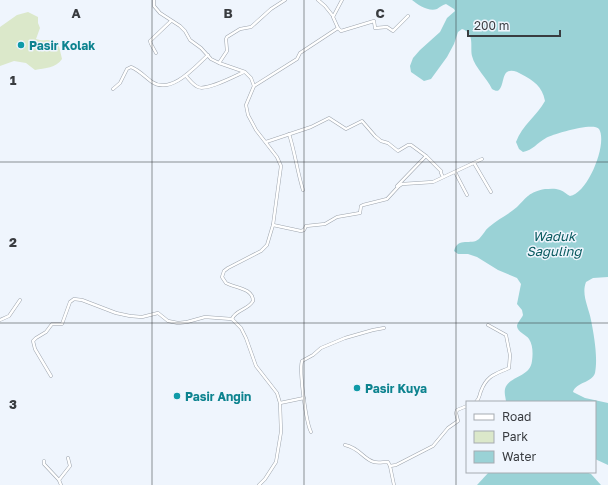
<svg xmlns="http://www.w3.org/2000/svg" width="608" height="485" font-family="'Golos Text',sans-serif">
<rect width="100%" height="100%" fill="#eff5fd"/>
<path fill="#dbe8ca" d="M28,12L38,17V23L40,28L36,39C44,42 51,38 58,42L62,59C56,68 45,68 35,70L26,63L14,61L0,66V27L17,15Z"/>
<g fill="#9ad2d6">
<path d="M412,0H608V277L593,278L586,282C581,295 589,308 591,320C594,335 598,358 595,373C592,383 576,382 573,392L585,398L608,403V465L595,459V402H506C506,398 504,394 505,389C508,376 530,378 532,361C533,354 533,345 529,339C527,335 517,332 517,326C517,323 522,318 523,315L522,310L517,304L521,284L517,278L498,270L477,257L468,254H458L454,251C458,236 471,246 479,239C483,235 485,230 489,227C498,219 508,215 517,207C527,197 529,192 545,189C549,189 555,188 560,190C564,191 567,195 570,196C588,193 608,143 599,129C593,122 554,134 546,138C537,143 533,150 523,152L519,149L516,142C522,125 537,116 545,101C542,86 534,81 521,74C518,72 511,69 507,72C501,76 504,97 492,89C487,78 475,68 472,56C470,46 475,33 462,29L458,32L454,44L447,57L431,79L424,81L411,72L410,66L413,58L420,50L440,32L447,18L455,11L454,9L446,4C442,5 440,7 437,9C429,12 418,5 412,0Z"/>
<polygon points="489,472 586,472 591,474 601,485 477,485"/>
</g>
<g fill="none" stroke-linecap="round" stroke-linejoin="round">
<g stroke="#9ea5ae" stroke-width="3.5">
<g id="minor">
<path d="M154,0V6L160,13L180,26L185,31L190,40L201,48L211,59L219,63L245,72L251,78L254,86L246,105L248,115L256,130L277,157L281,166L273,225L267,245L261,251L228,268L224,271L222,277L226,283C235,288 253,288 253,301C248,310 235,310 232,319L241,328L246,338L256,366L277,393L280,403L281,432L276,462L265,479L259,485"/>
<polyline points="318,0 325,6 333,16"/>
<polyline points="338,28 333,17 342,0"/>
<polyline points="156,53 151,44 150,41 171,21"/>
<polyline points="219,63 227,51 226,39 227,37 240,29 251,27 271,9 285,0"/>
<path d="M186,76C189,79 193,85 198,87C207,91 235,76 244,72"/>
<polyline points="254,86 297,59 300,53 338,28 341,31 374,21 375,28 387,27 393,31 408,16"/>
<path d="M113,89L120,83L127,69L131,67C139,70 145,77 152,82C171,95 195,67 208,55"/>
<path d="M289,134C295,152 297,171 303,190"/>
<polyline points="266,142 311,127 329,118 346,129 362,121 375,136 381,141 388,143 398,151 408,145 411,145 426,156 441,171 441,173 443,177"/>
<polyline points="474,163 491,192"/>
<polyline points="455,172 467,195"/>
<polyline points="397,186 426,156"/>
<polyline points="273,225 301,231 304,230 306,226 325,224 337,217 360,213 361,206 363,205 387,199 399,186 402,184 433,182 482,159"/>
<polyline points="0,320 9,316 20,300"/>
<polyline points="51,376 35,349 33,341 36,338 46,332 52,324 62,324 70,302 74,299 82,300 116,313 130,316 142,317 158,313 168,321 178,323 187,322 205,317 232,319"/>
<path d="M476,402C480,398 479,396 481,391C487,375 496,374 509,368L510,355L506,335L488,325"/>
<polyline points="280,403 304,398"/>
<path d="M311,432C306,422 299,371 302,361L313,355L321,348L345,338L373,330L384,328"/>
<path d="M345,445C360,448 363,459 374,462C378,463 383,462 388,462L390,466"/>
<polyline points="44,461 44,464 59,480"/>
<polyline points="61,485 59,480 70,466 68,458"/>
<polyline points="394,485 390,466 396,465 433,446 448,428 458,421 456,413 457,410 467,406"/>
</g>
</g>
<use href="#minor" stroke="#fff" stroke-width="2.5"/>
</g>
<path fill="none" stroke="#393c40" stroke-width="1" stroke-opacity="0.55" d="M152,0V485M304,0V485M456,0V485M0,162H608M0,323H608"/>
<g fill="#0f9aa8" stroke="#eff5fd" stroke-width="1.5">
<circle cx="21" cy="45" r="4"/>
<circle cx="357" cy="388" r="4"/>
<circle cx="177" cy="396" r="4"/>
</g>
<g text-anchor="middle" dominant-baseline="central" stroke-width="3" stroke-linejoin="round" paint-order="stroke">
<g font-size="12" font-weight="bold" fill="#0d838f" stroke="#eff5fd" text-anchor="start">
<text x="29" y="45">Pasir Kolak</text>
<text x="365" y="388">Pasir Kuya</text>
<text x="185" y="396">Pasir Angin</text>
</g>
<g font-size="13" font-style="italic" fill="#0a5b60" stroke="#eff5fd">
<text x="554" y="236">Waduk<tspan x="554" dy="15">Saguling</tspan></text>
</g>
</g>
<g font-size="13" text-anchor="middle" font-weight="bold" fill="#393c40" stroke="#eff5fd" stroke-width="3" stroke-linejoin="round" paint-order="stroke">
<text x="76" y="18">A</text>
<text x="228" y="18">B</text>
<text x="380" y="18">C</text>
<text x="13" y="85">1</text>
<text x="13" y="247">2</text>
<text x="13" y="409">3</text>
</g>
<rect x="466" y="401" width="130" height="72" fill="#eff5fd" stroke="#a6abb1"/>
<rect x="474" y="414" width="20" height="6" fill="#ffffff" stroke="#a6abb1"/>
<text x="502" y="421" font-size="12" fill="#393c40">Road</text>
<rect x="474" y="431" width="20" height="12" fill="#dbe8ca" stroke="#a6abb1"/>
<text x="502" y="441" font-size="12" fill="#393c40">Park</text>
<rect x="474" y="451" width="20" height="12" fill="#9ad2d6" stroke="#a6abb1"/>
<text x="502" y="461" font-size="12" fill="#393c40">Water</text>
<path d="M468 30v6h92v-6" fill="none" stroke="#393c40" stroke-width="2"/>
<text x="474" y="30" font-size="12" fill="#393c40" stroke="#eff5fd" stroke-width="3" paint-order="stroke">200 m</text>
</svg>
